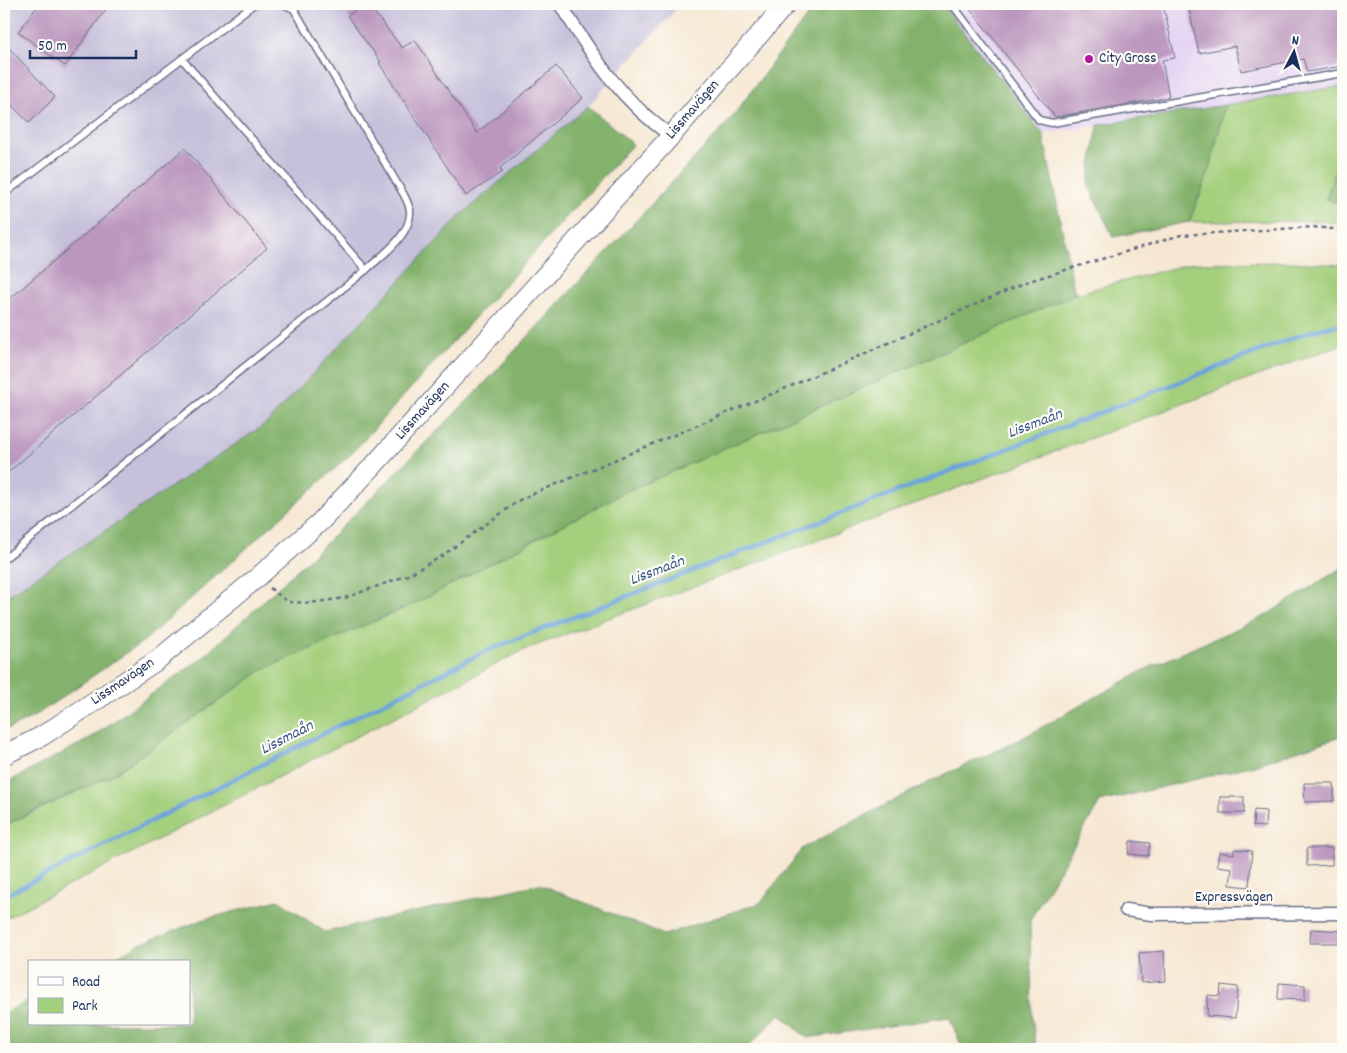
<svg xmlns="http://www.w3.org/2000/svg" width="1347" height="1053" font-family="Dekko,sans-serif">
<rect width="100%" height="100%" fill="#fdfcf7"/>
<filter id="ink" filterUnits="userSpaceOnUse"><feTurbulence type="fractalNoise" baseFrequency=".02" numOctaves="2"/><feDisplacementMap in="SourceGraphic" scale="10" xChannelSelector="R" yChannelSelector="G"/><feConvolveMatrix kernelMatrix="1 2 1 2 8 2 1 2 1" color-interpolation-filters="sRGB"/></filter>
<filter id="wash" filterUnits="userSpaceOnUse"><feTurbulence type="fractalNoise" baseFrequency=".0096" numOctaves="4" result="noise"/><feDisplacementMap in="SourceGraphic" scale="20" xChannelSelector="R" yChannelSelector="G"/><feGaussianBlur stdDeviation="1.12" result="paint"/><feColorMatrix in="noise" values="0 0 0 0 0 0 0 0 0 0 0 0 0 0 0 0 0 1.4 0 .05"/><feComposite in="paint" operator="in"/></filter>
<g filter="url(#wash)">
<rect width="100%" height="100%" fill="#f6e7d2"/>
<polygon fill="#e4d3f2" points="942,4 1343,4 1343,86 1043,134"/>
<polygon fill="#c6c0da" points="4,4 681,4 588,106 461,215 267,423 4,598"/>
<g fill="#a4cf7c" stroke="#607f6d">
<polygon points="1343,86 1343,145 1326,199 1343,205 1343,224 1319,221 1189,222 1210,169 1225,105"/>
<polygon points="1292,262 1343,265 1343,344 524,650 4,919 4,826 114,774 264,669 416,603 621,494 1075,294 1192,263"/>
</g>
<g fill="#83b26c" stroke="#4f7065">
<polygon points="816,4 942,4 1043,134 1075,294 621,494 416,603 264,669 114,774 4,825 4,784 89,739 202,658 323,546 481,387 730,120"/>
<polygon points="1225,105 1210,169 1189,222 1113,237 1088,184 1098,125"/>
<polygon points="588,106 633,144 351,454 145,640 35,716 4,731 4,598 267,423 461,215"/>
<polygon points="1343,145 1343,205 1326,199"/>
<polygon points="1343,567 1343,736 1251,766 1100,802 1030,920 1032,1014 1036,1049 963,1049 949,1017 807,1038 780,1014 750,1045 739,1049 4,1049 4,1013 29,1001 29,1024 189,1024 189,962 106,962 140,944 202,920 278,900 325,932 539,884 664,935 760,903 803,848 935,779 1015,742 1144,670 1263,617"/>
</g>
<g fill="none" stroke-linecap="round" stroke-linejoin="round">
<polyline stroke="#6da3da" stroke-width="4.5" points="4,896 486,651 1311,331 1343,324"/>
</g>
<g id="blocks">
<g fill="#bb97be">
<polygon points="39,4 110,4 65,66 18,32"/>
<polygon points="364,4 368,4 402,48 415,40 477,133 556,66 583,98 500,168 502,172 466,196 379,63 381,62 347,16"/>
<polygon points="966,4 1163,4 1175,58 1162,60 1169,97 1055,117"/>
<polygon points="1188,4 1343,4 1343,66 1307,72 1303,59 1241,71 1235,46 1199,53"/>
<polygon points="4,43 55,97 29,123 4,97"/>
<polygon points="185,148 267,248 4,476 4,304"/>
<polygon points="1304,783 1334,783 1334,801 1305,802"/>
<rect x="1220" y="797" width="24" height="16"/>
<polygon points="1254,810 1266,811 1265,827 1253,826"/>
<polygon points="1130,841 1150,843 1148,856 1128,854"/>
<polygon points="1307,848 1332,848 1332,865 1307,866"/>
<polygon points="1234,849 1252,851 1249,887 1230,885 1232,868 1217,866 1219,852 1234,854"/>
<polygon points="1311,929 1343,931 1343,943 1310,943"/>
<polygon points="1164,951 1166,981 1141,983 1139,953"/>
<polygon points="1279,983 1305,985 1305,1000 1278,999"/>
<polygon points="1221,985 1238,987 1235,1018 1207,1016 1208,995 1220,996"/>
</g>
</g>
</g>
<g filter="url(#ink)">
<use href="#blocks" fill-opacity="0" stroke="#686f87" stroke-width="1"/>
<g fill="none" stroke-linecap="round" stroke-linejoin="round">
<g stroke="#686f87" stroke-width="9">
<g id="lane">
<path d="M283,4L294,9L404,195C406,199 409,205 410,210C412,235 382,255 366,270"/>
<polyline points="952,4 1039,120 1052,123 1343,73"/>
<polyline points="4,194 254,4"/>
<polyline points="4,559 366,270 182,59"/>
</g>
</g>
<g stroke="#686f87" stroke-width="15">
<g id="street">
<path d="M560,4C593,56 619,99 671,136"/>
<polyline points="1126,910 1151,914 1343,913"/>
</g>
</g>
<g stroke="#686f87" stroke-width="21">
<polyline id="secondary" points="4,755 42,736 156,661 258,577 320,522 374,465 671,136 786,4"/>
</g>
<polyline stroke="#686f87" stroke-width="2.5" stroke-dasharray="4 4" stroke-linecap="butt" points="270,588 288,602 310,603 345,598 408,575 442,556 521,499 791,386 1026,282 1181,235 1313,227 1343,230"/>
<use href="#lane" stroke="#fff" stroke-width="6"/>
<use href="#street" stroke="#fff" stroke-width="12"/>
<use href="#secondary" stroke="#fff" stroke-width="19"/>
</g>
</g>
<circle fill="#b5179e" stroke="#fdfcf7" stroke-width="2" cx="1089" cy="59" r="5"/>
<g text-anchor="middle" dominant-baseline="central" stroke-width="4.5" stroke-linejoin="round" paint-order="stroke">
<g font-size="15" fill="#1b2f5e" stroke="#fdfcf7" text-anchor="start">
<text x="1099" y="59">City Gross</text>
</g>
<g font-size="15" fill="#1b2f5e" stroke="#fdfcf7">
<text transform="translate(693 110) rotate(-49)">Lissmavägen</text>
<text transform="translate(423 411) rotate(-48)">Lissmavägen</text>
<text transform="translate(123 682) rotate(-34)">Lissmavägen</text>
<text x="1234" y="898">Expressvägen</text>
</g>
<g font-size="16" font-style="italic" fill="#385889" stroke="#fdfcf7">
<text transform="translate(1035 424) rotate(-21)">Lissmaån</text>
<text transform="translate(657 571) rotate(-21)">Lissmaån</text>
<text transform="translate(287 738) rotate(-27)">Lissmaån</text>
</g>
</g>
<rect width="1347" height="1053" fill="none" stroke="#fdfcf7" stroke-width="20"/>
<rect x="28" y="960" width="162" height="65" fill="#fdfcf7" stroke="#a3aaba"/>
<rect x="38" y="977" width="25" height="8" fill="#ffffff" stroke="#a3aaba"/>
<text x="72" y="986" font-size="15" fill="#1b2f5e">Road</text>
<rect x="38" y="998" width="25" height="15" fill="#a4cf7c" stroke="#a3aaba"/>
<text x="72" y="1010" font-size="15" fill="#1b2f5e">Park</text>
<g transform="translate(1294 52) rotate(6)" stroke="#fdfcf7" stroke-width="4" paint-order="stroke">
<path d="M0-4L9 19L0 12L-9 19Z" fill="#1b2f5e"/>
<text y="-8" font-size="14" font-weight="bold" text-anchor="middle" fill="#1b2f5e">N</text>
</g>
<path d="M30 50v8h106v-8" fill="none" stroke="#1b2f5e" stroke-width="2.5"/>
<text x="38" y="50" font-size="15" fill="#1b2f5e" stroke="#fdfcf7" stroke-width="4" paint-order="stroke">50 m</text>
</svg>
